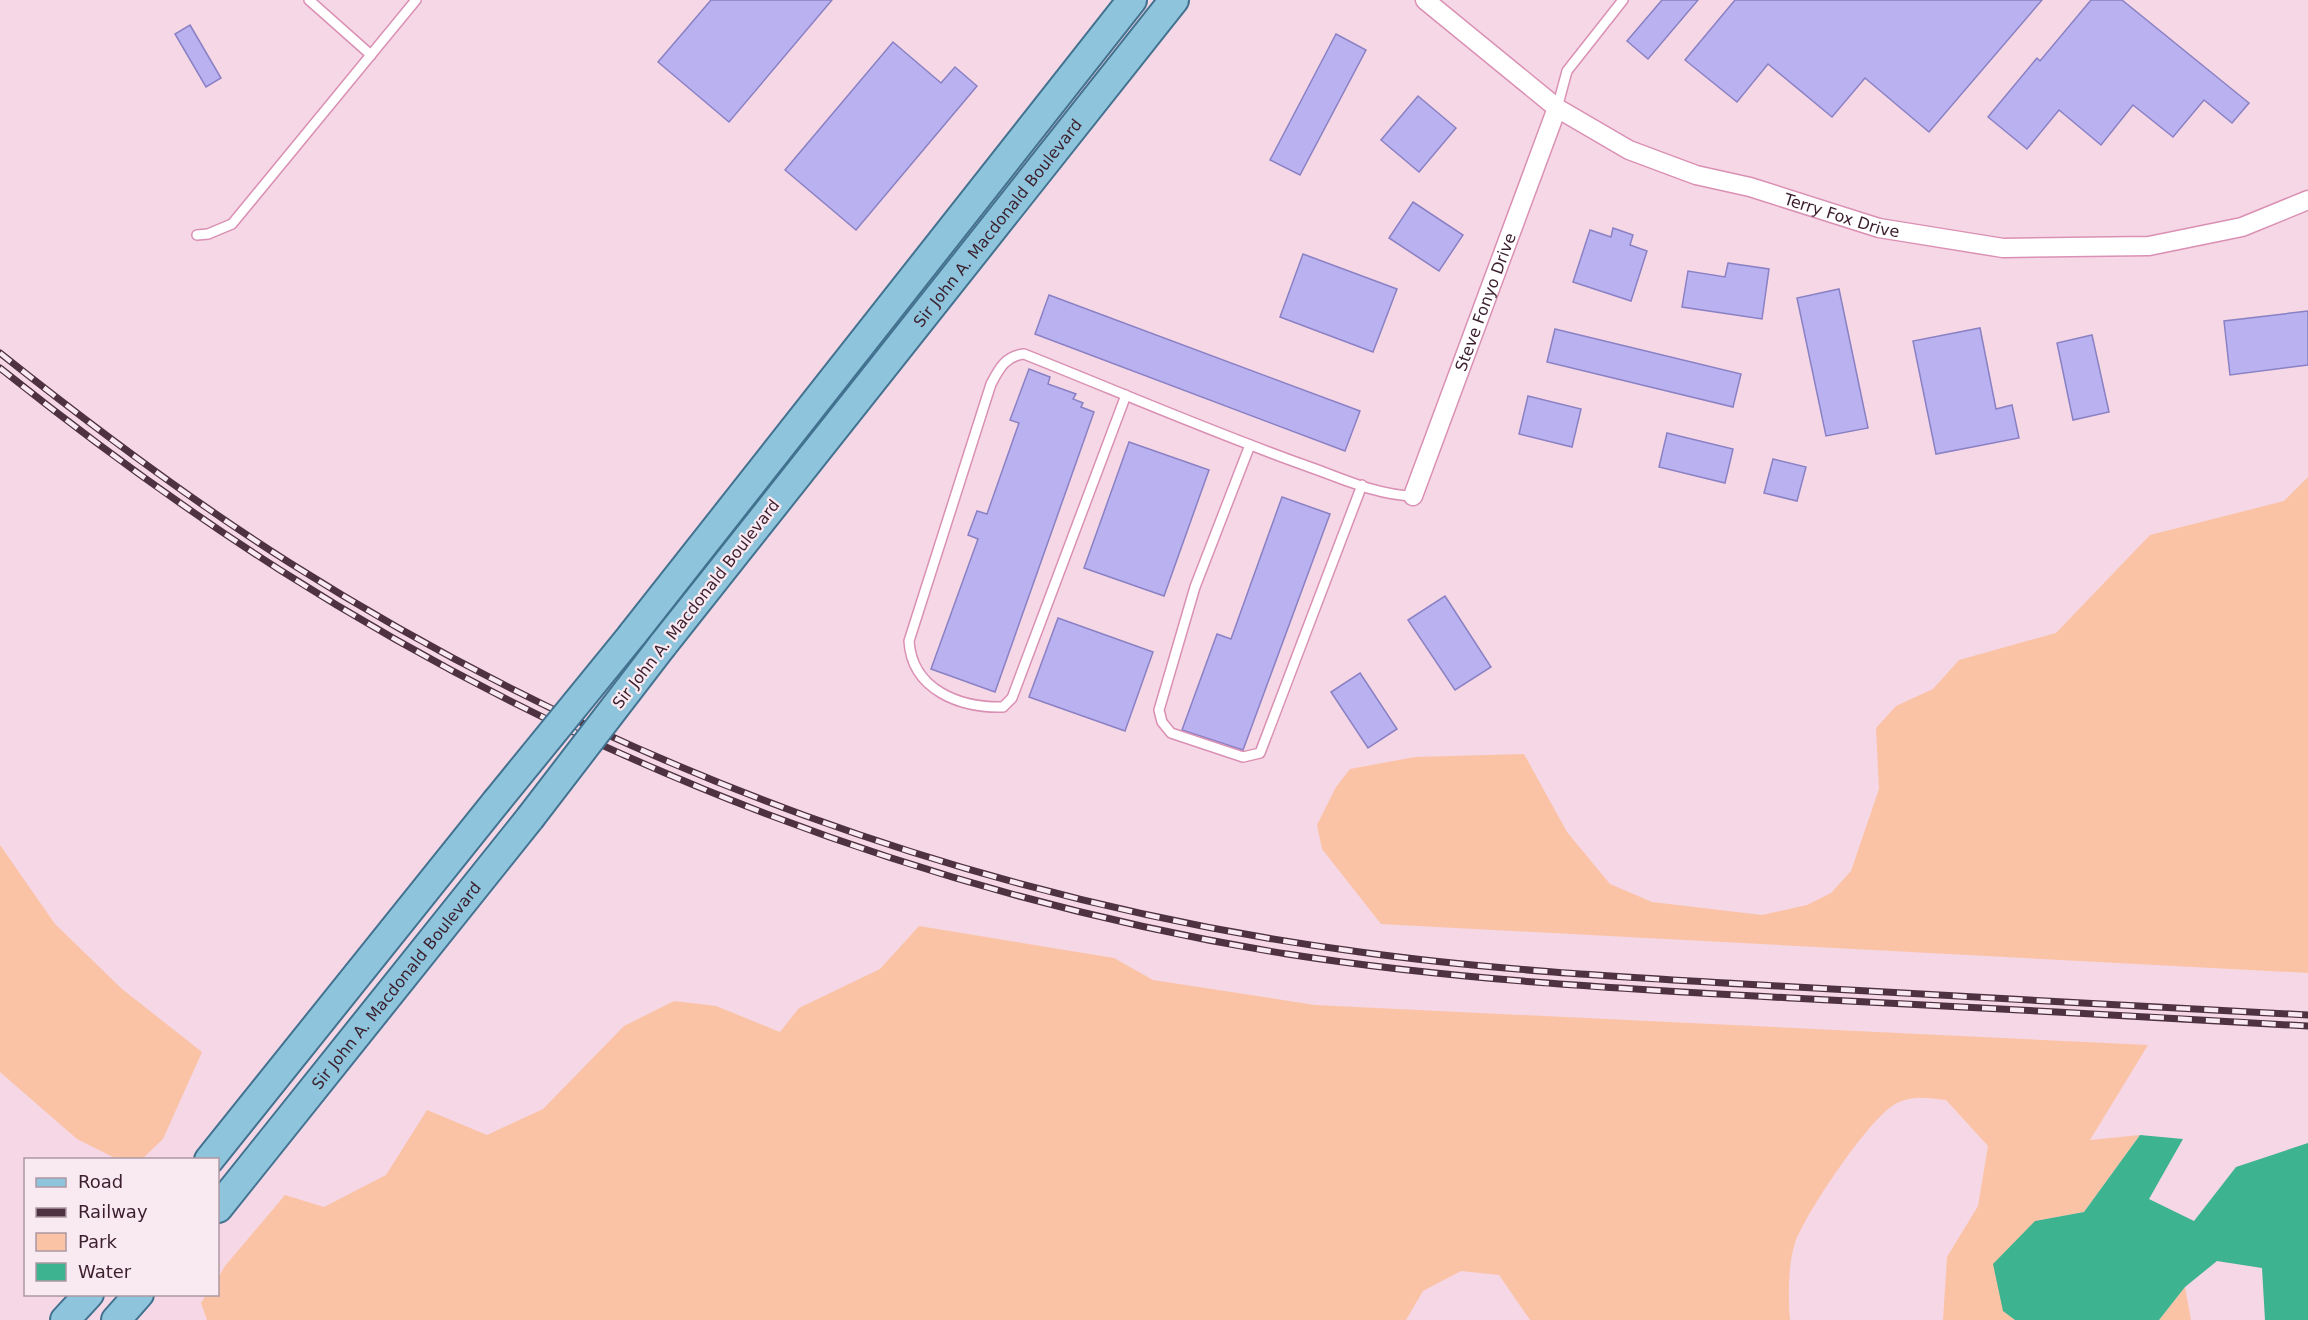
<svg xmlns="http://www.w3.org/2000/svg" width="2308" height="1320" font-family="'DejaVu Sans',sans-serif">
<rect width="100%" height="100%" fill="#f6d7e5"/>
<g fill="#fac3a6">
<polygon points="2308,477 2308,973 1381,924 1322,849 1317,825 1336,787 1350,769 1415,757 1524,754 1567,832 1610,884 1652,902 1762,915 1807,905 1831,893 1851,871 1879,789 1876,728 1896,706 1933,689 1959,660 2056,633 2150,535 2284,501"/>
<polygon points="0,845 55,924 122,989 202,1052 163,1139 142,1159 117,1159 77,1139 0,1072"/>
<path d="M919,926L1114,958L1153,980L1315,1005L2148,1045L2090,1140L2140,1135L2084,1212L2035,1221L2003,1310L2015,1320H1943L1947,1257L1978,1206L1988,1146L1946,1100C1928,1098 1913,1095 1897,1103C1871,1115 1805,1214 1795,1243C1788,1263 1788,1299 1790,1320H1530L1499,1275L1461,1271L1423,1291L1406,1320H207L201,1303L206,1295L218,1294V1278L225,1266L285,1195L324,1207L386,1175L427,1110L487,1135L543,1109L624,1026L674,1001L716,1006L780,1032L799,1008L880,969Z"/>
<polygon points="2185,1287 2191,1320 2159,1320"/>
</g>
<polygon fill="#3db390" points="2140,1135 2183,1139 2149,1199 2194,1221 2236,1167 2308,1143 2308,1320 2265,1320 2262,1268 2217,1261 2185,1287 2159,1320 2015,1320 2003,1311 1993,1264 2035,1221 2084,1212"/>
<g fill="#b9b1f0" stroke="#8a81c4" stroke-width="1.5">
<polygon points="711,0 832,0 729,122 658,62"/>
<polygon points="1662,0 1698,0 1648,59 1627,41"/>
<polygon points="1735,0 2042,0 1929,132 1865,78 1832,117 1768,64 1737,102 1685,60"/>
<polygon points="2091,0 2122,0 2249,103 2232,123 2204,100 2173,137 2133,105 2101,145 2059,110 2027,149 1988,117 2037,58 2040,61"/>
<polygon points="190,25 221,78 206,87 175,34"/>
<polygon points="1336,34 1366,50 1300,175 1270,160"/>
<polygon points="893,42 941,83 955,67 977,86 856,230 785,170"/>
<polygon points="1418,96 1456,128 1419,172 1381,140"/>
<polygon points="1413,202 1463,235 1439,271 1389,238"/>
<polygon points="1613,228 1633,235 1630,245 1647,251 1631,301 1573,282 1590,230 1611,237"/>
<polygon points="1303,254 1397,289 1373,352 1280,317"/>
<polygon points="1728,263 1769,269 1762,319 1682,307 1688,271 1725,277"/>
<polygon points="1839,289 1868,428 1826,436 1797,298"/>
<polygon points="1049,295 1360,411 1345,451 1035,334"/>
<polygon points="2308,311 2308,365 2230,375 2224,321"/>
<polygon points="1980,328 1996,409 2012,405 2019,438 1936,454 1913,341"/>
<polygon points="1555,329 1741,374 1733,407 1547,362"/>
<polygon points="2092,335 2109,412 2073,420 2057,343"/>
<polygon points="1029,369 1050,377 1048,384 1076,394 1073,399 1083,403 1081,407 1094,412 995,692 931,669 978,539 968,535 977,511 987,514 1019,423 1010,420"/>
<polygon points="1528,396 1581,409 1572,447 1519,434"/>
<polygon points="1667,433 1733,449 1725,483 1659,467"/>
<polygon points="1129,442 1209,470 1164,596 1084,568"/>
<polygon points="1773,459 1806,467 1797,501 1764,493"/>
<polygon points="1282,497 1330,514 1243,750 1182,730 1217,634 1231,639"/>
<polygon points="1445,596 1491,667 1455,690 1408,620"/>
<polygon points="1058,618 1153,652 1125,731 1029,697"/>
<polygon points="1360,673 1397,729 1368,748 1331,692"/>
</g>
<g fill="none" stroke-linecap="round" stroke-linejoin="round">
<g stroke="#da90b4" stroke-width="12">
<g id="service">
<polyline points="309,0 371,55"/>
<polyline points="1557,108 1567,71 1623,0"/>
<polyline points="197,235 208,234 232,224 416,0"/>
<path d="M1126,395L1012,698L1003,707C960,708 912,690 909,641L991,384C999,369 1005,356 1024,354C1117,391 1209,431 1304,465C1339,477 1375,495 1413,496"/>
<polyline points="1250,445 1195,587 1159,710 1162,722 1171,733 1243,757 1260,753 1362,485"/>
</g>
</g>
<g stroke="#da90b4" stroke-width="21">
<g id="minor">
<path id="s1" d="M1425,0L1557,108L1629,150L1696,175L1750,187L1879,228L2003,248L2149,246L2242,227L2308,200"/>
<path id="s2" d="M1413,496L1557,108"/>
</g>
</g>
<g stroke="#427290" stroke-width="32">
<g id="primary">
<polyline points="632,635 1132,0"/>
<path id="s3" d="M662,646L1174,0"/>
<polyline points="209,1160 496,802"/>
<path id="s4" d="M218,1208L530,818"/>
<polyline points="65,1320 89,1294"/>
<polyline points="116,1320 139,1294"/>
</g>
</g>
<use href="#service" stroke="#fff" stroke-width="9"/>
<use href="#minor" stroke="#fff" stroke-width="18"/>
<use href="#primary" stroke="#8fc5dc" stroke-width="28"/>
<g stroke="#4f3241" stroke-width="7">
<g id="rail">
<path d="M0,353C93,427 189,499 290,563C613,767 981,902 1360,952C1499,971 1638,978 1778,986C1955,996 2131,1006 2308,1015"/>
<path d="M0,368C90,440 183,508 280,570C585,764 930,896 1287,954C1454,980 1623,989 1791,998C1963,1007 2136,1016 2308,1026"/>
</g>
</g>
<use href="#rail" stroke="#f9e9f0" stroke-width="4.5" stroke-dasharray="14" stroke-linecap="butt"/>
<g stroke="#427290" stroke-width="32" stroke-linecap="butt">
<g id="primary-bridge">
<polyline points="496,802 632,635"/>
<polyline points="530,818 662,646"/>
</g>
</g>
<use href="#primary-bridge" stroke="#8fc5dc" stroke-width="28"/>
</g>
<g text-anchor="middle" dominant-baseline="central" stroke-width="4.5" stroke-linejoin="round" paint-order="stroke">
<g font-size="16" fill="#3c1f2e" stroke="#f9e9f0">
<text stroke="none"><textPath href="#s1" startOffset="477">Terry Fox Drive</textPath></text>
<text stroke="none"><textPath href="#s3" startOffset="540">Sir John A. Macdonald Boulevard</textPath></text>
<text stroke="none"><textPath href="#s2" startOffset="207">Steve Fonyo Drive</textPath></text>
<text transform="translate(696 604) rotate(-52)">Sir John A. Macdonald Boulevard</text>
<text stroke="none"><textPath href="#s4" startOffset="285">Sir John A. Macdonald Boulevard</textPath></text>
</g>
</g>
<rect x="24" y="1158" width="195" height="138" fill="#f9e9f0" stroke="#ad98a2" stroke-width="1.5"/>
<rect x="36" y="1178" width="30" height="9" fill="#8fc5dc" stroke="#ad98a2" stroke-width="1.5"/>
<text x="78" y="1188" font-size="18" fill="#3c1f2e">Road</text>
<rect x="36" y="1208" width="30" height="9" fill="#4f3241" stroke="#ad98a2" stroke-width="1.5"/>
<text x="78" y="1218" font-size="18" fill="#3c1f2e">Railway</text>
<rect x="36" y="1233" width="30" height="18" fill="#fac3a6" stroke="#ad98a2" stroke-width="1.5"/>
<text x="78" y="1248" font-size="18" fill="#3c1f2e">Park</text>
<rect x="36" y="1263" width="30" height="18" fill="#3db390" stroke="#ad98a2" stroke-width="1.5"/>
<text x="78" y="1278" font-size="18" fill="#3c1f2e">Water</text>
</svg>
